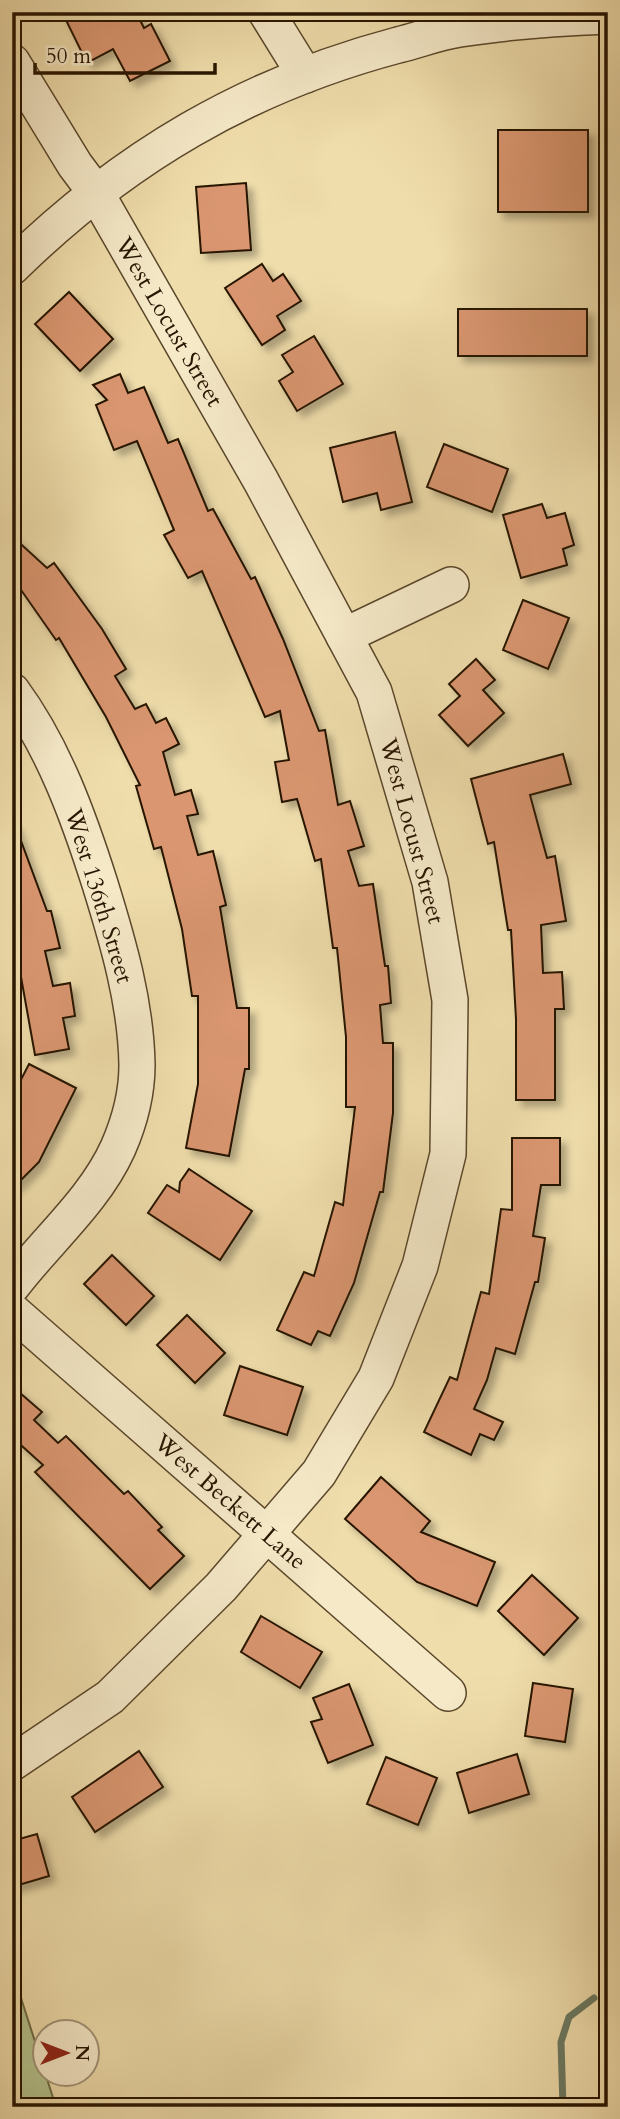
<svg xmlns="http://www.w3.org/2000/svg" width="620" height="2119" font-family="Cardo,serif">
<defs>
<filter id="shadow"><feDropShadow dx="6" dy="6" stdDeviation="3.5" flood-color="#0004"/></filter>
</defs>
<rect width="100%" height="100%" fill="#efddab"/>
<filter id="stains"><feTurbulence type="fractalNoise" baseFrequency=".00286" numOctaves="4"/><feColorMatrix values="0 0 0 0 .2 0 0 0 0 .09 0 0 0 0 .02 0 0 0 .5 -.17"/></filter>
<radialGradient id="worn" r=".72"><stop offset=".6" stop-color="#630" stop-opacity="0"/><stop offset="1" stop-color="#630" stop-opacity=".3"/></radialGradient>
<polygon fill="#b4c28d" stroke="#6e6c46" stroke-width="2" points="12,1970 56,2107 12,2107"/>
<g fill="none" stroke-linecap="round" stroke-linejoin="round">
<polyline stroke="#6c7a63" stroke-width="7" points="563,2107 561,2042 569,2017 594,1998"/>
</g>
<g fill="#d9966f" stroke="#281500" stroke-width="2" filter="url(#shadow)">
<polygon points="62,12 136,12 144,28 151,24 170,61 130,81 113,49 87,63"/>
<rect x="498" y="130" width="90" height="82"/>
<polygon points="246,183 251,250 201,253 196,187"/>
<polygon points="262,264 273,281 283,274 301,301 277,316 285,330 262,345 225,288"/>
<polygon points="69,292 113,339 80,371 35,324"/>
<rect x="458" y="309" width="129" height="47"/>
<polygon points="314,336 343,384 297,411 279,381 293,372 282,355"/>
<polygon points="120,374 128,393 144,387 168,443 178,439 208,511 213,509 251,579 255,577 283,639 319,731 325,730 338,805 350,801 364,846 348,851 359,886 373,884 385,966 388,966 391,1003 380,1005 383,1043 393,1043 393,1113 383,1192 380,1192 354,1283 330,1336 318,1331 311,1345 277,1330 304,1272 314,1276 335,1202 343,1205 355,1107 346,1107 346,1037 337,948 333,948 321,859 315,861 297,799 282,802 275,762 289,760 280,711 265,717 202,571 188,578 164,535 174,530 137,441 114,450 96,405 107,400 93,385"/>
<polygon points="395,432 412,502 381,510 377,493 343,502 330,448"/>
<polygon points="444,444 508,469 492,512 427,487"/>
<polygon points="542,504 547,518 565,513 574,545 563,549 567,565 521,578 503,515"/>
<polygon points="12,536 47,568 54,563 102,629 126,669 115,676 135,709 146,704 156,723 166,718 179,744 163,752 175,795 191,790 198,814 187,816 198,855 213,851 226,905 220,907 237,1008 249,1008 249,1069 245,1069 229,1156 186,1148 198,1084 198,996 192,996 182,929 161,847 154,849 136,786 140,785 106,717 59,638 56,640 12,577"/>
<polygon points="523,600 569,618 548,669 503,650"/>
<polygon points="476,659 495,680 483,690 504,713 468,746 439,715 460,696 449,684"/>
<polygon points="563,754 571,784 530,795 547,858 555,856 566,921 541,925 543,973 562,972 564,1009 555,1009 555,1100 516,1100 516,1019 511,930 508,930 494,842 488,844 471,779"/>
<polygon points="14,822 47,911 51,911 60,948 45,951 53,986 70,983 75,1016 63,1018 69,1049 35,1055 21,977 17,978 12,956 12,823"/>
<polygon points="29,1064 76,1088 39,1162 12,1189 12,1097"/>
<polygon points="512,1138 560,1138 560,1185 541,1185 533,1236 545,1238 538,1282 535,1282 515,1354 496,1348 487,1380 474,1409 503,1422 494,1440 480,1434 471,1455 424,1432 450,1377 457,1380 481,1292 489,1294 501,1209 512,1210"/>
<polygon points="189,1169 252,1211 220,1260 148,1213 167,1185 179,1192 180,1182"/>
<polygon points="112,1255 154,1296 126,1325 84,1284"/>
<polygon points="187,1315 225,1353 195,1383 157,1345"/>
<polygon points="240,1366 303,1387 287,1435 224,1415"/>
<polygon points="12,1386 42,1412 34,1420 58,1443 66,1436 124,1494 128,1491 162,1527 158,1530 184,1556 150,1589 35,1472 43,1465 12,1437"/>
<polygon points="381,1477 430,1521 421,1532 495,1562 477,1606 417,1582 345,1519"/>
<polygon points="532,1575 578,1618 544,1655 498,1611"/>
<polygon points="261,1616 322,1652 300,1688 241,1652"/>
<polygon points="533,1683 573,1689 565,1742 525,1736"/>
<polygon points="349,1684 373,1745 328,1763 311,1722 322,1719 313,1698"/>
<polygon points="139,1751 163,1787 95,1832 72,1797"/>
<polygon points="517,1754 529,1794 469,1813 457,1773"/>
<polygon points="386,1757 437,1778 418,1825 367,1804"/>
<polygon points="37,1834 49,1876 12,1887 12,1841"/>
</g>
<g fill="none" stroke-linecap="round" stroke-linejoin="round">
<g stroke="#5a472b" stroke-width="38">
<g id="minor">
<polyline points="266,12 305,75"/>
<polyline points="12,62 75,165 96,193 261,481 374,692 430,882 450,1000 448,1154 420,1266 376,1378 319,1473 221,1587 110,1697 12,1763"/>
<path d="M12,267C124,157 247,85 398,45C419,40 439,32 460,29C509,21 558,18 608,16"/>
<polyline points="344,636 451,585"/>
<path d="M12,691C54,748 79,818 100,884C118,942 136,1003 137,1065C137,1093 129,1123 118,1148C94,1201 47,1240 12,1286"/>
<polyline points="12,1311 448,1693"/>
</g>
</g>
<use href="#minor" stroke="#f5e9c8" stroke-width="35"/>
</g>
<g text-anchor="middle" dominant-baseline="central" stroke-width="5" stroke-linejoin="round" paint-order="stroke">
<g font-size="24" fill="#281500" stroke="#f5e9c8">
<text transform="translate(169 322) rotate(60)">West Locust Street</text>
<text transform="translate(412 831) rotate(75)">West Locust Street</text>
<text transform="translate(99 896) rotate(73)">West 136th Street</text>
<text transform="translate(230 1502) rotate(41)">West Beckett Lane</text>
</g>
</g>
<rect width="620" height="2119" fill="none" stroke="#efddab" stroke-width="42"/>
<rect x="14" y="14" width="592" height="2091" fill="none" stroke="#281500" stroke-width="3.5"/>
<rect x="21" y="21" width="578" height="2077" fill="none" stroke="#281500" stroke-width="2"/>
<g transform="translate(66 2053) rotate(90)"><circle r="33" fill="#f5e9c8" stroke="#a39478" stroke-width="2"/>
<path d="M0-5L12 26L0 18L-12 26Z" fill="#8f2418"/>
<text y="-10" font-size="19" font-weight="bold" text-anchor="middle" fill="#281500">N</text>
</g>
<path d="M35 63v10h180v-10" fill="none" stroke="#281500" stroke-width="3.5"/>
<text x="46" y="63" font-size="21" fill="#281500" stroke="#f5e9c8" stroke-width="5" paint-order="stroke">50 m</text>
<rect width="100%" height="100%" filter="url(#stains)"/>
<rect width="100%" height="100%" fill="url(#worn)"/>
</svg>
